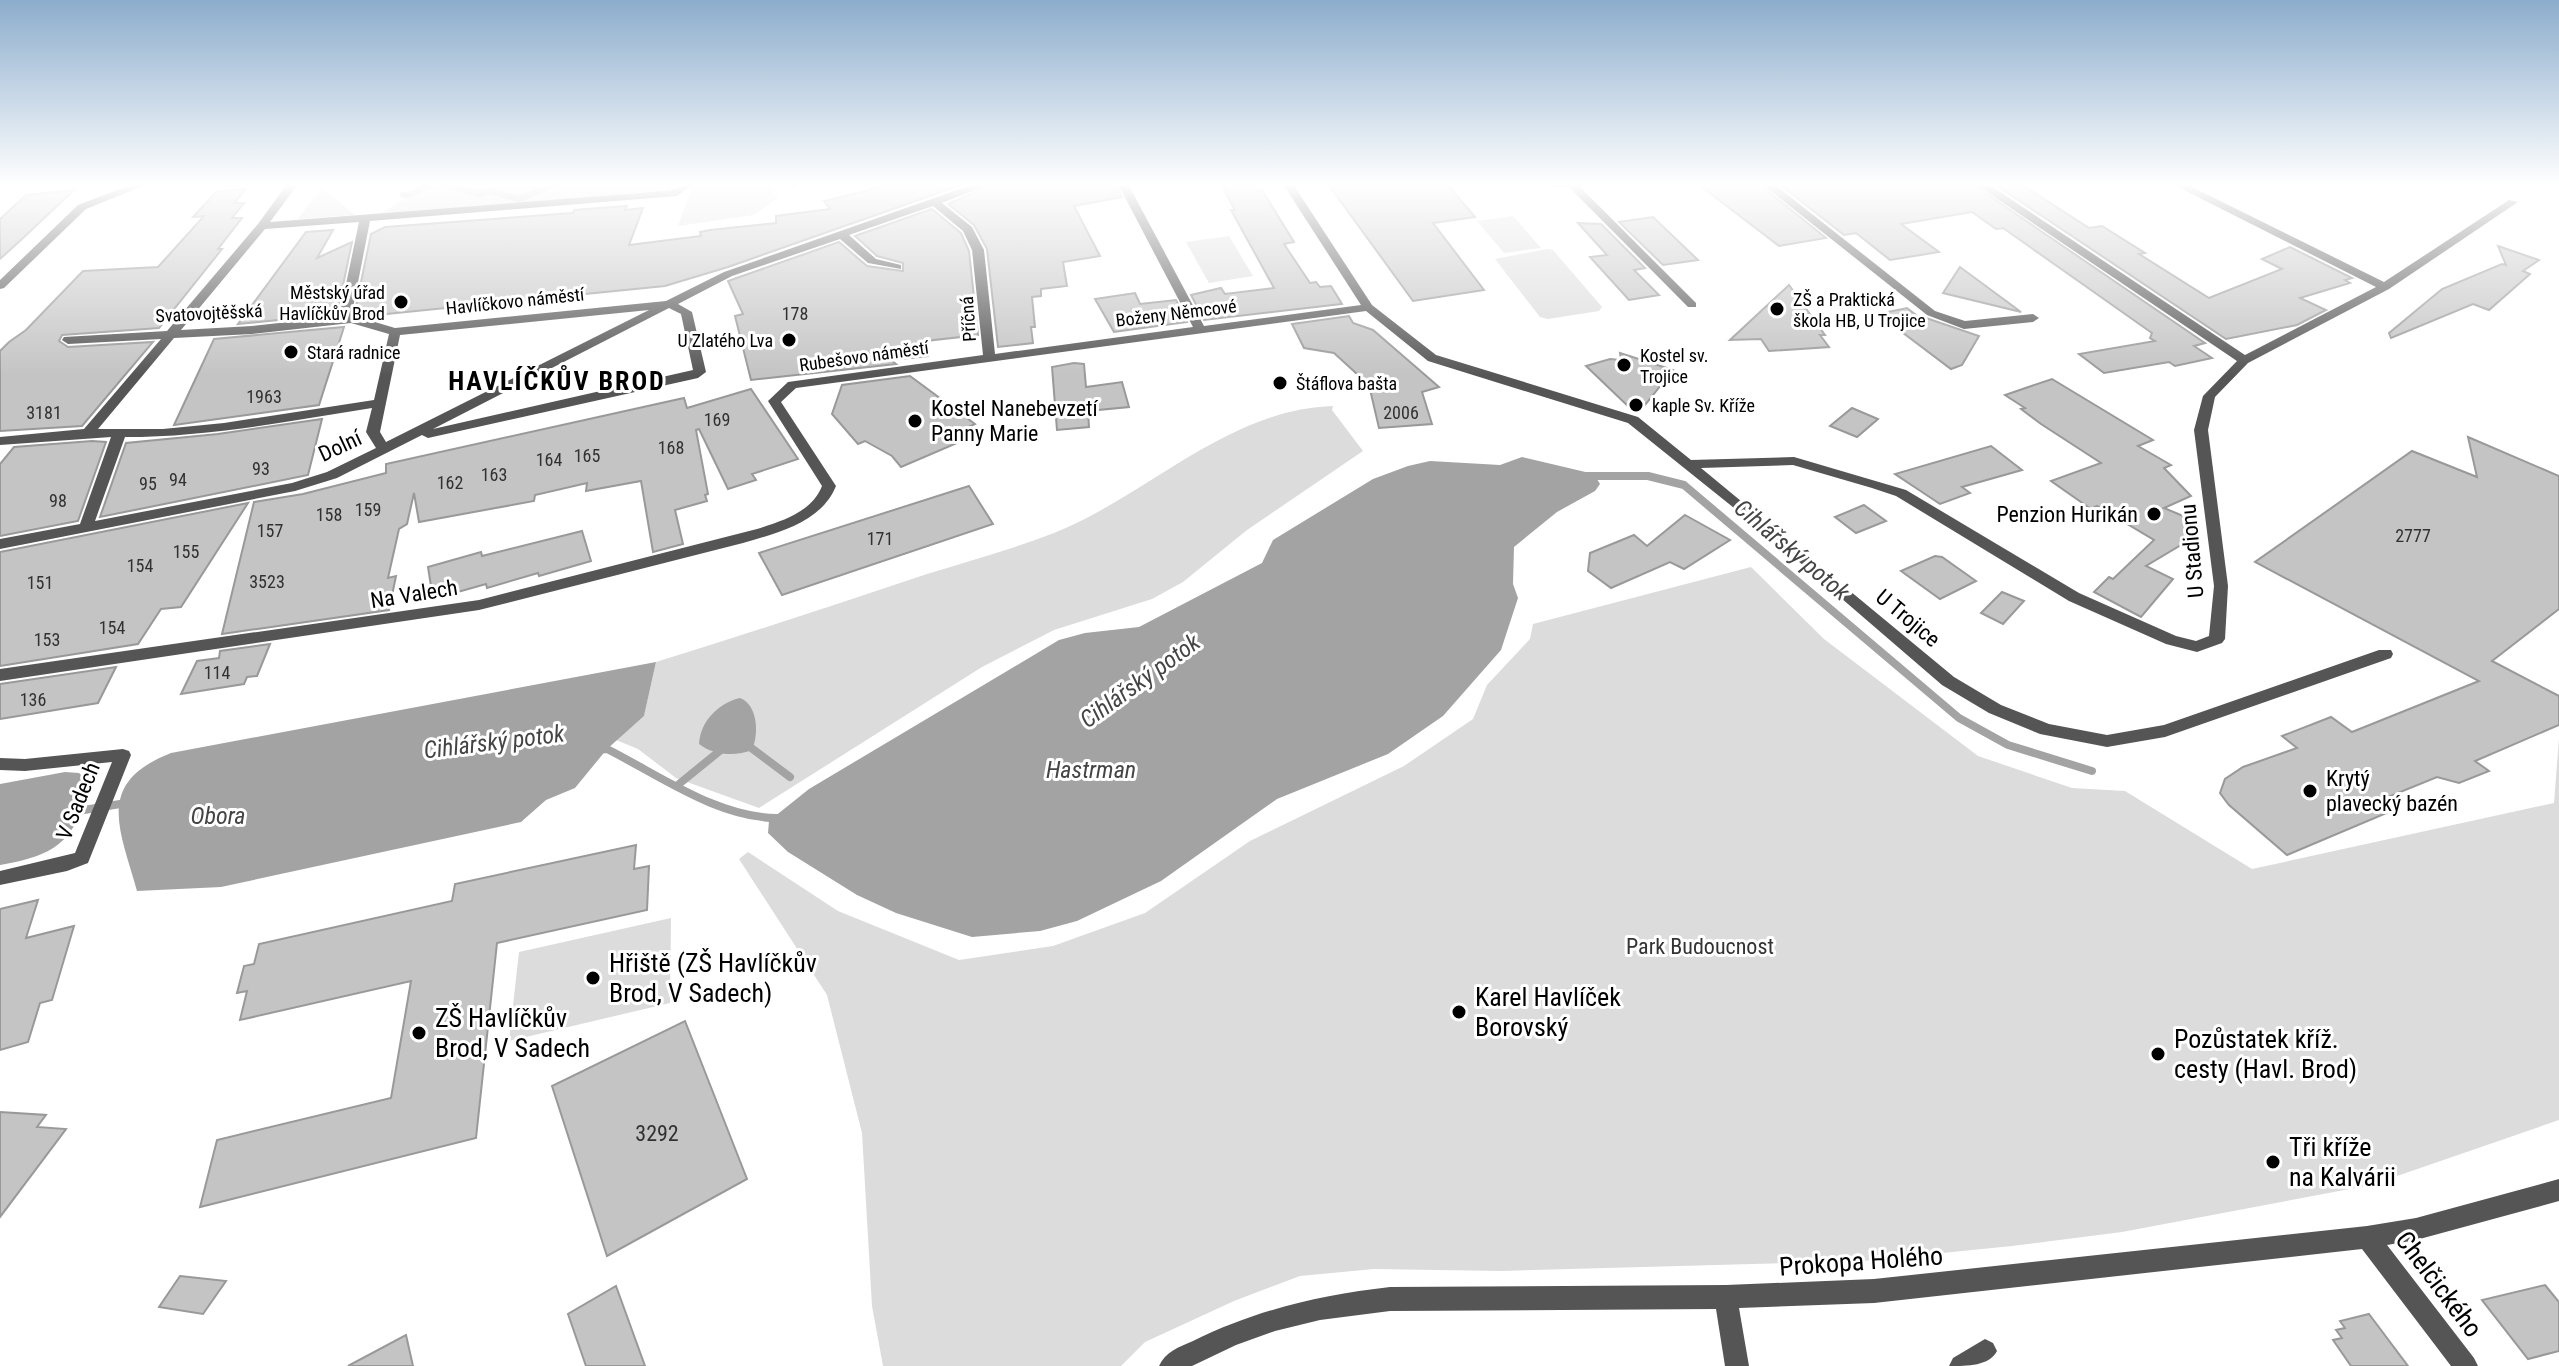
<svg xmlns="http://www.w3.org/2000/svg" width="2559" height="1366" font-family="'Roboto Condensed',sans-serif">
<rect width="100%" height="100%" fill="#fff"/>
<g fill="#dcdcdc">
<polygon points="431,184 674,184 673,190 661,192 381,213"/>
<polygon points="693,184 775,184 772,196 780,196 754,215 678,226"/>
<polygon points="321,187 355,215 298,219"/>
<polygon points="1513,216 1541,248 1504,253 1477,221"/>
<polygon points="1229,236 1253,276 1209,283 1186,242"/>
<polygon points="1547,249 1553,250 1602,307 1599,311 1548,319 1540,317 1495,259"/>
<path d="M1333,406L1332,410L1363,451L1247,530L1183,582L1152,599L1054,630L982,667L759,808L676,778L638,749L616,740L644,716L656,662C747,634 837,604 927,574C969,561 1013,549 1054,533C1147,496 1228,409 1333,406Z"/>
<polygon points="1751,567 1824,639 1978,756 2072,788 2125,791 2252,869 2554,803 2559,738 2559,1120 2371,1185 2122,1232 2012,1246 1863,1261 1501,1271 1374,1269 1300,1276 1234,1301 1145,1342 1121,1366 883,1366 872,1306 862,1133 827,995 739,859 748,852 838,911 959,960 1053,946 1145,913 1250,841 1404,766 1473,719 1487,685 1530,639 1533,624"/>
<polygon points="671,918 670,1003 509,1041 519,952"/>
</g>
<g fill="#a3a3a3">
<polygon points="1522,457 1594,474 1600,484 1595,491 1557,512 1514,547 1513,584 1518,598 1501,650 1443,716 1388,754 1277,799 1161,881 1077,921 1040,931 972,937 896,913 857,895 788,852 768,833 769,821 809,789 1059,640 1085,633 1139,627 1262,563 1273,540 1373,479 1408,466 1430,461 1500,465"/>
<path d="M656,662L644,716L607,749L575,788L546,800L521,822L221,887L137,891C120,829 94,783 171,753Z"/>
<path d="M740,698C758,705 759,734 752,750C735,757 713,755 699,744C700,722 718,703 740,698Z"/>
<path d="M65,772L79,773L91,784C74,840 59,855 0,865V784Z"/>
</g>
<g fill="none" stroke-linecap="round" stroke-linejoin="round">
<g stroke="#a3a3a3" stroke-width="6">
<polyline points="443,184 479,194 490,191 519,199 557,184"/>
<polyline points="403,195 412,194 429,184"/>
</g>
<g stroke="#a3a3a3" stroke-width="8">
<polyline points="1586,476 1648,476 1684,485 1959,718 2008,745 2092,771"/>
<polyline points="746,744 790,777"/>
<path d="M597,750L607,749C659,775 719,819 779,818"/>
<polyline points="679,784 727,745"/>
<polyline points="72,812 126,803"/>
</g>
</g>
<g fill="#c4c4c4" stroke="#999" stroke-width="2">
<polygon points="893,184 964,184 728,267 665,286 367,316 355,311 371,234 385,227 573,213 574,210 627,206 625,210 643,208 629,245 701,236 700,232 710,230 776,223 776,216 830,209 824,201"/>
<polygon points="993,184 1115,184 1122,197 1074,206 1100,256 1063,262 1067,286 1041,289 1041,296 1032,297 1035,327 1031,327 1033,343 998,347 987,249 974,225 948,204"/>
<polygon points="1221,184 1253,184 1257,191 1262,190 1294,242 1284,244 1310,283 1316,282 1320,287 1331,286 1342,304 1204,320 1191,295 1221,288 1225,294 1274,288 1231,210 1235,210"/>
<polygon points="1328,184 1447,184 1475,217 1433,223 1484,290 1413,301"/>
<polygon points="1698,184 1759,184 1826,238 1779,246"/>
<polygon points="1779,184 1972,184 2205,343 2194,346 2212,358 2175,366 2169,362 2104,373 2079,354 2155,341 2150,338 2152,333 2003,228 1996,229 1972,212 1901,224 1939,252 1890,260 1856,233 1844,235"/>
<polygon points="1994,184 2021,184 2089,228 2102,226 2145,253 2139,254 2209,298 2282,269 2262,259 2290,247 2352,278 2345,280 2350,283 2300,298 2326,310 2297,325 2226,339"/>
<polygon points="246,189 234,203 244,203 232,218 242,218 218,249 222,249 159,328 62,335 59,341 68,347 153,342 82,426 0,431 0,351 9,342 26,330 83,271 158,267 204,216 193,217 217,191"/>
<polygon points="74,190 22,239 0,259 0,219 26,195"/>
<polygon points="932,209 961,233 969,251 978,335 926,341 928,356 891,360 896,364 751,380 735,316 743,314 728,281 839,242 867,266 903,271 903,263 877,256 855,236"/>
<polygon points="1653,217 1698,260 1663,265 1619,222"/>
<polygon points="1578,223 1601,224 1645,268 1634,270 1659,295 1629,300 1590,257 1607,255"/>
<polygon points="333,230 317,258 352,242 337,314 238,324 306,232"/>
<polygon points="2498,246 2539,260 2523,271 2530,274 2489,310 2473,304 2391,338 2389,333 2442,289 2502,264 2506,265"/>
<polygon points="1960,267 2021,312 1943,293"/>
<polygon points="1789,285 1825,335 1820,335 1829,347 1769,351 1761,339 1730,340"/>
<polygon points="1135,293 1140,304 1176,300 1187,322 1114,332 1095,299"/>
<polygon points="1907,308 1924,321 1926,318 1979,336 1962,365 1951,369 1878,314"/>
<polygon points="1349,316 1353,323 1373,330 1439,387 1422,392 1432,424 1379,428 1369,385 1334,353 1304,348 1292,324"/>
<polygon points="344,327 319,405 174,425 214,339"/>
<polygon points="1620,353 1673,370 1641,410 1632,410 1586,366 1610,359 1621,360"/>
<polygon points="1074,363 1084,364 1086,387 1122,382 1129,407 1088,411 1089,427 1057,430 1052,367"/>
<polygon points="910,376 975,424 956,433 964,440 901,467 892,456 865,441 858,444 832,414 842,385"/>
<polygon points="2052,379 2153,440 2138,446 2171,465 2164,468 2191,496 2164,508 2188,518 2183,525 2195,532 2191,533 2196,536 2146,566 2173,579 2141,617 2094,592 2109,577 2113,579 2154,540 2097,506 2091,509 2051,481 2101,463 2041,424 2021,409 2025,408 2005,395"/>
<polygon points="751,389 798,459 752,474 756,480 728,489 699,429 696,430 708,494 705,495 707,501 675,510 683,544 653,552 641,481 586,491 587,483 535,495 534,501 419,522 414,493 407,524 399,529 388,578 396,576 389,610 222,634 254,502 303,494 386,473 386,464 684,398 687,408"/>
<polygon points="1852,408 1878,419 1857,437 1830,426"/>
<polygon points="322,419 308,475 100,517 126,443 218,434"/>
<polygon points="2468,437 2559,476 2559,609 2492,661 2559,696 2559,725 2475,761 2489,771 2459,783 2437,777 2383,799 2396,809 2287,855 2229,805 2220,793 2225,779 2243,767 2297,748 2282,736 2331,717 2352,732 2479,681 2255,562 2412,451 2477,477"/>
<polygon points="92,441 106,442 78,521 0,536 0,464 14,447"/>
<polygon points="1991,446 2022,470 1962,487 1970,493 1940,504 1895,474"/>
<polygon points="969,486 993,524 782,595 759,553"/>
<polygon points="248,503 181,607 161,609 138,644 0,666 0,552"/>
<polygon points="1864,505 1886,521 1856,533 1835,517"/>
<polygon points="1685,515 1730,540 1684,569 1670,562 1611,588 1588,571 1590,553 1634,535 1647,546"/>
<polygon points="582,531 591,561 539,576 538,573 487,588 486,584 433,599 428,567 481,552 482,556"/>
<polygon points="1935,556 1942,557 1976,581 1940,599 1901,571"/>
<polygon points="2002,592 2024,601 2003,624 1981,613"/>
<polygon points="270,644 257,676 247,677 244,684 181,694 197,661 219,658 220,651"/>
<polygon points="116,667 98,703 0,719 0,684"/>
<polygon points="636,845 634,869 649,866 647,910 497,943 476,1138 200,1207 217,1140 391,1098 411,981 240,1020 247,991 237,993 244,966 254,964 259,944 452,901 455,884"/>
<polygon points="38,900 26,938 74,926 52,1000 40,1003 28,1042 0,1050 0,909"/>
<polygon points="685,1021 747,1179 607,1256 552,1086"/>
<polygon points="0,1112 46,1115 37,1127 66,1129 0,1217"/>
<polygon points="180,1276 226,1281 203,1314 159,1307"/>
<polygon points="2545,1285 2559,1302 2559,1351 2528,1359 2482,1300"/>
<polygon points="616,1286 645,1366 586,1366 568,1314"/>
<polygon points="2369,1314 2408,1366 2351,1366 2333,1340 2342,1338 2336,1330 2345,1328 2340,1321"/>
<polygon points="406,1335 413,1366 348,1366"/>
</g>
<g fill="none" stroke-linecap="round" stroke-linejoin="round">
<g fill="#555" fill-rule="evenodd">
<polygon points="133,184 148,184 86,209 4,288 0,289 0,280 78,205"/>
<path d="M287,184H298L270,222L666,191C677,190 682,184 693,184L677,196L370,221L352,313L355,316L395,328L666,301L724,272L974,184H990L942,203L972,227L984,250L995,354L1193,327L1118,184H1128L1204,326L1361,305L1283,184H1293L1372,305L1436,355L1638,417L1691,460L1794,457L1906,490L2079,593L2176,636L2196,641L2209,636L2214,586L2194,430L2203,396L2237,361L1975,184H1988L2245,355L2376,287L2172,184H2186L2384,282L2509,200L2518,202L2389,289L2248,363L2215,397L2208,430L2228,586L2225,639L2222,643L2197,652L2166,644L2069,601L1896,496L1872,488L1793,465L1701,468L1954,677L2001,705L2049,724L2107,735L2164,725L2379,650H2391L2393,654L2391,658L2165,737L2107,747L2040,734L1989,713L1942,685L1769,536L1628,423L1428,361L1366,311L796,388L781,402L836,486C821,523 777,533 743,543L479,610L0,681V669L479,600L757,529C782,521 812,512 822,486L768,401L788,382L983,355L972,250L963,231L933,206L849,235L876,259L901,265V269L868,263L840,239L732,276L678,304L692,312L706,372L698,378L428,438L422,435L337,478L295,491L0,549V539L80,524L111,437L0,445V437L84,429L161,339L68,344L62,340L64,337L167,331L258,224ZM359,222L340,313L343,316L252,326L181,330L265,229ZM669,308L681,314L693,370L433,429ZM649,310L386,442L380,432L400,335ZM351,323L389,334L374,400L224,423L163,429H98L174,338L252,334ZM372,408L366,432L376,448L327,472L292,483L95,521L125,437C208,437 290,421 372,408Z"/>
<polygon points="789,184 799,184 799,185 794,188"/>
<polygon points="1548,184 1595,184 1580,187 1696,303 1696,307 1688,307 1569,187 1553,187"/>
<polygon points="1762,184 1774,184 1935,311 1965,321 2033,314 2039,318 2033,322 1964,329 1927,315"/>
<polygon points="123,749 129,751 131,755 88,863 67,871 0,885 0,871 75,853 112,762 25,771 0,770 0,758 25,759"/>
<path d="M2559,1179V1201L2416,1240L2387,1245L2474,1358L2478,1366H2451L2362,1249L1874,1303L1739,1308L1749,1366H1725L1716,1309L1390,1311L1320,1320L1275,1331L1236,1345L1192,1366H1159C1165,1352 1179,1347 1193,1341C1256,1310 1320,1295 1390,1287L1726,1285L1874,1279L2367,1226L2416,1218Z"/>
<path d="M1985,1339L1993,1343L1997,1351C1989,1366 1968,1366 1949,1366L1953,1358Z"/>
</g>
</g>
<linearGradient id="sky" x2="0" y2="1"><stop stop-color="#8cadcc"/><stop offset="0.49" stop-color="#fff"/><stop offset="1" stop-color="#fff" stop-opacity="0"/></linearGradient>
<rect width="2559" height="376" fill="url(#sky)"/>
<g fill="#000" stroke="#fff" stroke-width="3">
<circle cx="401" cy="302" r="8"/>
<circle cx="1777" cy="309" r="8"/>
<circle cx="789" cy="340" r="8"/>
<circle cx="291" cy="352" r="8"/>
<circle cx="1624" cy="365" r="8"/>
<circle cx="1280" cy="383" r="8"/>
<circle cx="1636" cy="405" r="8"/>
<circle cx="915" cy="421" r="8"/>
<circle cx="2154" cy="514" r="8"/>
<circle cx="2310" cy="791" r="8"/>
<circle cx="593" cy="978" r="8"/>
<circle cx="1459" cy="1012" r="8"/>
<circle cx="419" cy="1033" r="8"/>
<circle cx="2158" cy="1054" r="8"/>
<circle cx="2273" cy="1162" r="8"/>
</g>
<g text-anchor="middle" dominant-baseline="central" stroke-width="6" stroke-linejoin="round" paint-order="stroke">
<g font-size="18" fill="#000" stroke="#fff" text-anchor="start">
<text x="385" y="292" text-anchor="end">Městský úřad<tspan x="385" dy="21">Havlíčkův Brod</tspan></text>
<text x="1793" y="299">ZŠ a Praktická<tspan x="1793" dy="21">škola HB, U Trojice</tspan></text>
<text x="773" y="340" text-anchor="end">U Zlatého Lva</text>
<text x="307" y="352">Stará radnice</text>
<text x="1640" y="355">Kostel sv.<tspan x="1640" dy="21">Trojice</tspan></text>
<text x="1296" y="383">Štáflova bašta</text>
<text x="1652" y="405">kaple Sv. Kříže</text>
</g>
<g font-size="18" fill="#000" stroke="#fff">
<text transform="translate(515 301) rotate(-6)">Havlíčkovo náměstí</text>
<text transform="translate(209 313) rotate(-3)">Svatovojtěšská</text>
<text transform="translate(1176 313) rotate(-7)">Boženy Němcové</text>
<text transform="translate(968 319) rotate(-94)">Příčná</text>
<text transform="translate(864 356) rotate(-8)">Rubešovo náměstí</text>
</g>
<g font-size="18" fill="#313131">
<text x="795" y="313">178</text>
<text x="264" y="396">1963</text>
<text x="44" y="412">3181</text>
<text x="1401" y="412">2006</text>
<text x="717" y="419">169</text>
<text x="671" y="447">168</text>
<text x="587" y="455">165</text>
<text x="549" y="459">164</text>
<text x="261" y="468">93</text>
<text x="494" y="474">163</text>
<text x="178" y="479">94</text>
<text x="450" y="482">162</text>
<text x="148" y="483">95</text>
<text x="58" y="500">98</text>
<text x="368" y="509">159</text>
<text x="329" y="514">158</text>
<text x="270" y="530">157</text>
<text x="2413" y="535">2777</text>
<text x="880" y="538">171</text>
<text x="186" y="551">155</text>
<text x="140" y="565">154</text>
<text x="267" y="581">3523</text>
<text x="40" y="582">151</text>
<text x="112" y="627">154</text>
<text x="47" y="639">153</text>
<text x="217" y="672">114</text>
<text x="33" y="699">136</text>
</g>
<g font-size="22" fill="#000" stroke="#fff" text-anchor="start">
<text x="931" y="408">Kostel Nanebevzetí<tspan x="931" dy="25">Panny Marie</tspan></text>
<text x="2138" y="514" text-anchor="end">Penzion Hurikán</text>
<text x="2326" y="778">Krytý<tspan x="2326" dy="25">plavecký bazén</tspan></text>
</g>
<g font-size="22" fill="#000" stroke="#fff">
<text transform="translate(340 446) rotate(-25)">Dolní</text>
<text transform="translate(2192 551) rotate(-95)">U Stadionu</text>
<text transform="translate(414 594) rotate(-9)">Na Valech</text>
<text transform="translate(1908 618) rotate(40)">U Trojice</text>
<text transform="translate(78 801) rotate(-68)">V Sadech</text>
</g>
<g font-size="22" fill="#333" stroke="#fff">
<text x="1700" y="946">Park Budoucnost</text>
</g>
<g font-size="22" fill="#313131">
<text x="657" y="1133">3292</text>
</g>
<g font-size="24" font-style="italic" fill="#444" stroke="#fff">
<text transform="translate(1792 550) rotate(40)">Cihlářský potok</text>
<text transform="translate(1140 681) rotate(-36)">Cihlářský potok</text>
<text transform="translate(494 742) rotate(-7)">Cihlářský potok</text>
<text x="1091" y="770">Hastrman</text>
<text x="218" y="816">Obora</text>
</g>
<g font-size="26" font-weight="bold" letter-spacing="2" fill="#000" stroke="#fff">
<text x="557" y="381">HAVLÍČKŮV BROD</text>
</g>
<g font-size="26" fill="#000" stroke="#fff" text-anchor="start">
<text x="609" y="963">Hřiště (ZŠ Havlíčkův<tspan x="609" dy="30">Brod, V Sadech)</tspan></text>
<text x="1475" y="997">Karel Havlíček<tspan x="1475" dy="30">Borovský</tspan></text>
<text x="435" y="1018">ZŠ Havlíčkův<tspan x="435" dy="30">Brod, V Sadech</tspan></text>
<text x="2174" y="1039">Pozůstatek kříž.<tspan x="2174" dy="30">cesty (Havl. Brod)</tspan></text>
<text x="2289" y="1147">Tři kříže<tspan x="2289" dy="30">na Kalvárii</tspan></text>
</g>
<g font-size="26" fill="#000" stroke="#fff">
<text transform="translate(1861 1261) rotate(-4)">Prokopa Holého</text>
<text transform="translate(2439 1284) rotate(53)">Chelčického</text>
</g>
</g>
</svg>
